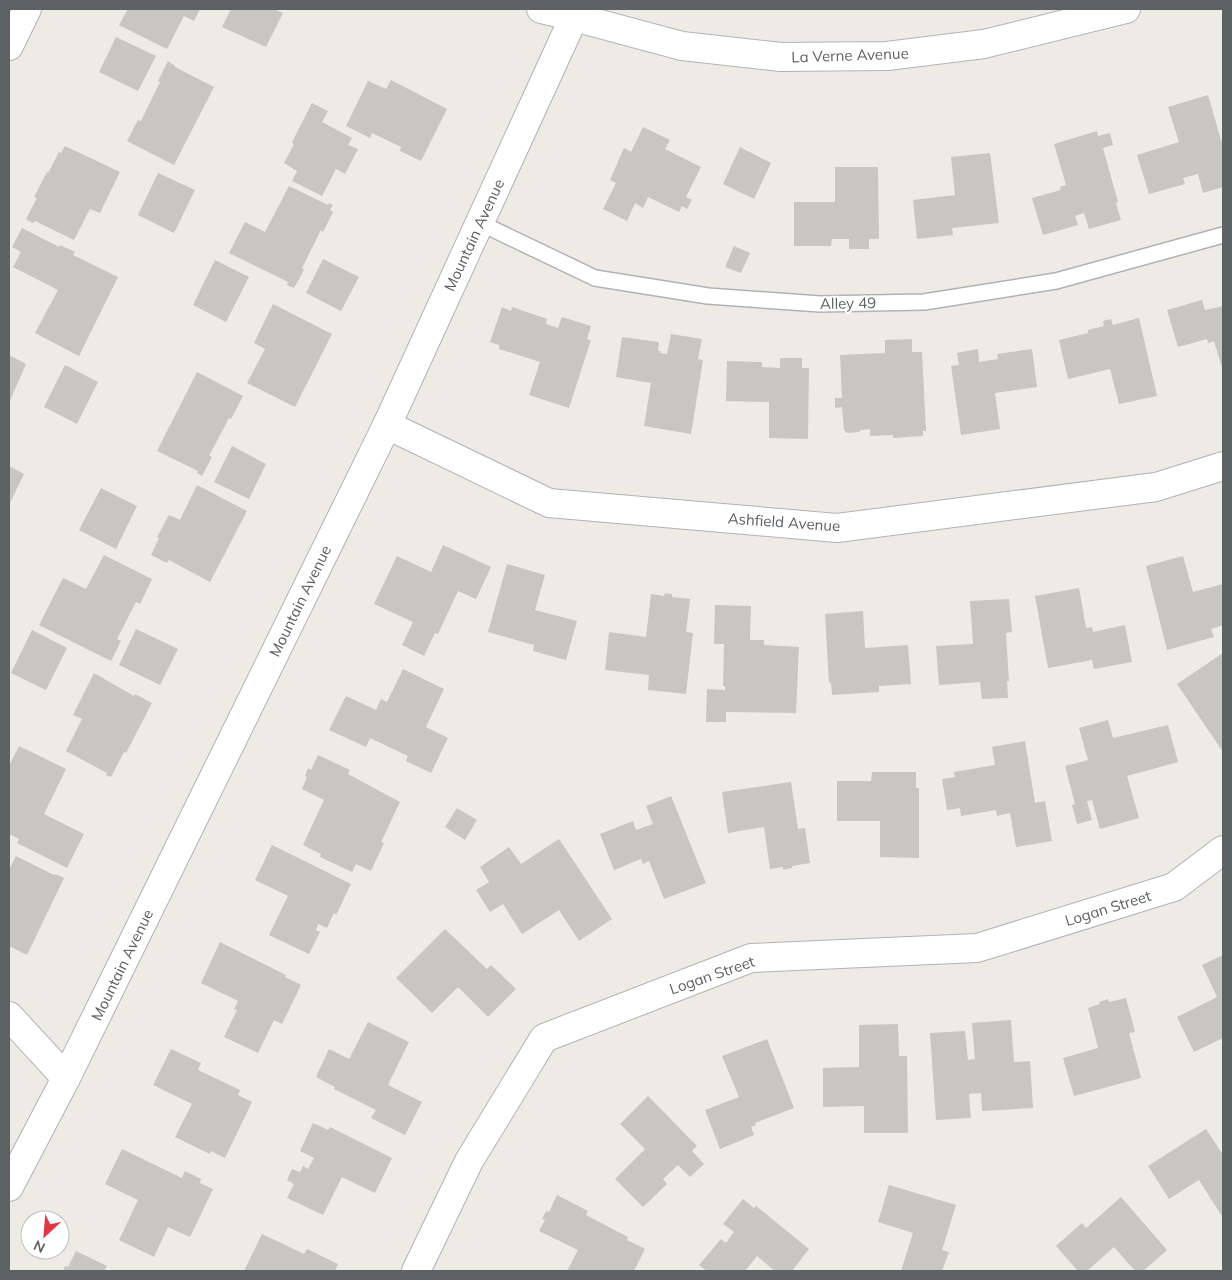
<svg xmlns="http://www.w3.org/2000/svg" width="1232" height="1280" font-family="Mulish,sans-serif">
<rect width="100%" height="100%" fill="#eeeae4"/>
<g fill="#c9c5c1">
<polygon points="128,9 200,9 194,21 184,16 167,49 119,25"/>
<polygon points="231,9 274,9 283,13 266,47 222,27"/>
<polygon points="116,37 156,56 138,91 99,72"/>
<polygon points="168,61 175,66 175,67 214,87 174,165 127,141 138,120 141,121 160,82 158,81"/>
<polygon points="391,80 447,109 421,161 400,151 401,147 372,133 370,138 346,126 368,81 386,89"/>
<polygon points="1208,95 1223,147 1223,187 1203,193 1198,174 1183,178 1185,184 1149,194 1137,155 1179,142 1168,107"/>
<polygon points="312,103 328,111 322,122 352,138 348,145 358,149 345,174 336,169 322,196 292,181 297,171 284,163 294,144 292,142"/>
<polygon points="643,127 670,140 665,149 701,167 686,197 692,200 687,209 682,206 679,212 648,197 643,208 635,203 627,221 603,209 616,183 610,180 624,148 631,152"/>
<polygon points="1097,131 1098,136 1110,133 1113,145 1103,148 1118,202 1116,203 1121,220 1089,229 1084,213 1075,216 1078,225 1043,235 1032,198 1061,190 1060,187 1066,185 1054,144"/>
<polygon points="65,146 120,172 100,213 90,209 74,240 35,221 33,223 26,219 37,198 34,197 47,172 48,173 59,152 61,153"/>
<polygon points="740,147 771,163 754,199 723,184"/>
<polygon points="990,153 999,223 952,228 953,235 917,239 913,200 955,195 951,157"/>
<polygon points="835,167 878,167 879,239 869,239 869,249 849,249 849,239 832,239 831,246 794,246 794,202 835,202"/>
<polygon points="158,173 195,190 174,233 138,215"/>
<polygon points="289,186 328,205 329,203 333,205 330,210 333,212 323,232 321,230 302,268 304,270 294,288 287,285 288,282 229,253 245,222 265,232"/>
<polygon points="22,228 59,247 60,245 75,252 73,255 118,277 79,356 35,333 58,290 13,267 21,252 12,247"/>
<polygon points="734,246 750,253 741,273 725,267"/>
<polygon points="323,259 359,277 341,311 306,293"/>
<polygon points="215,260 249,277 226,322 193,305"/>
<polygon points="1202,300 1205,310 1223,306 1223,371 1214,341 1208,343 1207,339 1178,347 1167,310"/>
<polygon points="273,304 332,334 295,407 247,383 265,349 254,343"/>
<polygon points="502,307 511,311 512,307 547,319 546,324 558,328 562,317 591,326 587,339 591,340 569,408 529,395 540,362 499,349 499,345 490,342"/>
<polygon points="1139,318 1157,396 1119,404 1110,369 1068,379 1059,340 1088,333 1088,330 1104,326 1103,321 1111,319 1113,325"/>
<polygon points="671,334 702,339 698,359 703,360 691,434 644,426 651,383 616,377 622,337 659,342 658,351 661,351 660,353 667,354"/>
<polygon points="912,339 912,352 922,352 926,431 923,431 923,436 893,438 893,435 870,436 870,429 861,430 859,432 847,433 844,430 842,407 835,408 835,398 842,398 840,355 885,353 885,340"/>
<polygon points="978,349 979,362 998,359 997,354 1032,349 1037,387 995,393 1000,429 961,435 951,366 959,365 957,353"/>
<polygon points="11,356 26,364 9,403 9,357"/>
<polygon points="780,358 802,358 802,368 809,368 808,439 769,438 769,402 726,401 727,361 762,362 762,367 780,368"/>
<polygon points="65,365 98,382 77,424 44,407"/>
<polygon points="197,372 243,396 231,419 229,418 209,456 212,457 202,476 197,473 198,471 157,451"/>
<polygon points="232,446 266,464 249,499 214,482"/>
<polygon points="9,466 24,474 9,505"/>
<polygon points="197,485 247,511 210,582 169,560 167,563 151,555 159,538 157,537 169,515 180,520"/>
<polygon points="101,488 137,506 116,549 79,530"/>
<polygon points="443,545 491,567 476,599 458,591 438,634 435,633 424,656 402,645 413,622 374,604 397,556 431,572"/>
<polygon points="104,555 152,579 140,604 136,602 117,639 121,641 111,661 39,625 63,578 86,589"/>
<polygon points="1183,556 1193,592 1223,584 1223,625 1211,629 1214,637 1167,650 1146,566"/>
<polygon points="507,564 545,575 535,610 577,621 566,660 533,651 534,645 488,632"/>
<polygon points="1079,588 1086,628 1092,627 1093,632 1125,625 1132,662 1094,669 1092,660 1048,668 1035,596"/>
<polygon points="665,593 672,594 672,597 690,599 686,632 693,633 686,694 648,690 649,675 605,670 609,632 646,637 651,594 664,596"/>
<polygon points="1009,599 1012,632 1006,633 1009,681 1007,681 1008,698 982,699 980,682 939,685 936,646 973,644 970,601"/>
<polygon points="715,605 751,606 750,640 764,640 764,645 799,647 796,713 726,712 726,722 706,722 707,689 725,690 725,686 723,686 724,644 714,644"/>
<polygon points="863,611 865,648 908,645 911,684 879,686 879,692 832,695 831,682 829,683 825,614"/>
<polygon points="136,629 178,649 160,685 119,665"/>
<polygon points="32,630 67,648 46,690 11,673"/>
<polygon points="1223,653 1223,752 1177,684"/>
<polygon points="403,669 444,689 426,727 448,738 431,773 406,761 408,756 370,738 366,747 329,730 346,696 376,710 381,699 387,702"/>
<polygon points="94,673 134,696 135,694 152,703 126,753 124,752 111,777 106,775 107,773 66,751 82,719 73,715"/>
<polygon points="1108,720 1113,738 1168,725 1178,762 1127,776 1139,818 1100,829 1092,800 1087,801 1092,820 1077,824 1072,805 1075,804 1065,766 1088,760 1079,728"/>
<polygon points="1025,741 1035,803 1045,801 1052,841 1016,847 1010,813 997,816 996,810 961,816 960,808 947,810 942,779 955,777 954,772 995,765 992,747"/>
<polygon points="19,746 66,769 44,814 84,834 67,868 17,843 19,839 9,834 9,766"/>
<polygon points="318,755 350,770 348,774 400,802 381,842 384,843 371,871 356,864 352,872 320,857 321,854 303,845 324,800 302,789 307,777 305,776 308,768 311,770"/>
<polygon points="872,772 916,772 916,788 919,788 919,858 880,857 880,821 837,821 837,781 871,781"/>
<polygon points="791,782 798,829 805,828 810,863 792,866 792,868 783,870 783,867 770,869 764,827 728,833 722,792"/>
<polygon points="671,796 706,883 664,899 649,861 643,864 641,859 614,870 600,834 633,821 636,830 653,824 646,806"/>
<polygon points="457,808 477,820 465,840 445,827"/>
<polygon points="559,839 612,919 579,941 559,910 522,934 503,904 490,912 476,890 489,882 480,867 509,847 521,864"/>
<polygon points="272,845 351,884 336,915 334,913 327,928 318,924 316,930 320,932 309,954 269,935 288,896 255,880"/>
<polygon points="16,856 54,875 55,874 64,878 27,955 9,946 9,870"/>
<polygon points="445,929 487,969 491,965 516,989 488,1017 458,987 432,1013 396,978"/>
<polygon points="220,942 286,975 285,977 301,985 282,1024 274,1020 258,1053 224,1037 237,1010 234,1009 238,1001 201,983"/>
<polygon points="1223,955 1223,1038 1194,1052 1177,1017 1217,997 1202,965"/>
<polygon points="1126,998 1135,1032 1129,1033 1141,1078 1074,1096 1063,1058 1098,1048 1088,1008 1100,1004 1099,1002 1108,999 1109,1002"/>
<polygon points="1011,1020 1014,1062 1030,1061 1033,1108 982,1111 981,1093 969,1094 971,1118 936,1120 930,1033 965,1031 968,1060 975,1059 972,1023"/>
<polygon points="368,1022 409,1042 388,1085 422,1102 405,1135 371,1118 376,1110 334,1089 335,1087 316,1077 329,1049 349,1059"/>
<polygon points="898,1024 899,1056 907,1056 908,1133 864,1133 864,1106 823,1107 823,1068 859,1067 859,1025"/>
<polygon points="767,1039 794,1108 755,1123 756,1125 751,1127 754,1135 720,1149 705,1110 739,1097 722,1056"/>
<polygon points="171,1049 201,1063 198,1070 240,1090 238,1095 252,1102 225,1158 211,1151 210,1154 175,1137 192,1104 153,1085"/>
<polygon points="648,1096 697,1146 692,1151 704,1164 690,1177 678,1165 663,1179 667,1184 643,1207 615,1179 645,1149 620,1124"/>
<polygon points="313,1123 328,1130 330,1127 392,1158 375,1193 342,1177 323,1215 287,1198 294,1184 287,1180 292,1169 300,1172 303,1166 308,1169 314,1158 300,1151"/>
<polygon points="1206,1129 1223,1155 1222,1216 1199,1180 1169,1199 1148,1166"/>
<polygon points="122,1149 182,1178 185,1171 201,1179 200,1183 213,1189 190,1237 168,1227 154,1257 119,1240 138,1200 105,1184"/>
<polygon points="889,1185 956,1205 942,1250 949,1252 942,1271 901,1271 913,1233 878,1222"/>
<polygon points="557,1195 588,1211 586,1215 628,1237 627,1240 645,1249 634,1271 567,1271 578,1250 539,1231 545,1220 542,1219 546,1211 549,1212"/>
<polygon points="1121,1197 1167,1250 1143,1271 1135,1271 1114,1247 1087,1271 1078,1271 1056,1246 1082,1223 1086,1228"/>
<polygon points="743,1199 754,1208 756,1206 809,1249 792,1271 775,1271 757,1256 745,1271 707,1271 699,1265 721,1239 726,1243 734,1232 723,1224"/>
<polygon points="262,1234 304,1254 307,1249 338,1264 335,1271 244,1271"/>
<polygon points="76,1251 107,1266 104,1271 63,1271 65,1266 68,1267"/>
</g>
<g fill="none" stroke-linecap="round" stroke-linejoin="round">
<g stroke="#b0b3b6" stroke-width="18">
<polyline id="service" points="480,223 595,278 708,296 820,304 924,302 1056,281 1223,235"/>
</g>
<g stroke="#b0b3b6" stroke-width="30">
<g id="minor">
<polyline points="9,46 27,9"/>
<polyline points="387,425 549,503 837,528 1156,487 1223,466"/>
<polyline points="9,1016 66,1078"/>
<polyline points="416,1271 469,1161 544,1038 751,958 977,948 1174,887 1223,850"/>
</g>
</g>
<g stroke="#b0b3b6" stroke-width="30">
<polyline id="tertiary" points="9,1187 66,1078 387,425 574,17 541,9"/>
</g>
<g stroke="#b1b5b9" stroke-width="30">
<polyline id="secondary" points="574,17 682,46 781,57 887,56 984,44 1126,9"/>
</g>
<use href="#service" stroke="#fff" stroke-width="15"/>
<use href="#minor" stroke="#fff" stroke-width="28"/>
<use href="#tertiary" stroke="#fff" stroke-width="28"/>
<use href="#secondary" stroke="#fff" stroke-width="28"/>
</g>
<g text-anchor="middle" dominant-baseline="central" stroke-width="4" stroke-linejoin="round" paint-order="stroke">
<g font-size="15" fill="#5c6164" stroke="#fff">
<text transform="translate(850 55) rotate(-2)">La Verne Avenue</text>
<text transform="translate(474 235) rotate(-65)">Mountain Avenue</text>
<text transform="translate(848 303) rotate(-1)">Alley 49</text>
<text transform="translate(784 522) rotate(4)">Ashfield Avenue</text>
<text transform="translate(300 601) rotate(-64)">Mountain Avenue</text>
<text transform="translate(1108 908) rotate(-17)">Logan Street</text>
<text transform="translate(122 965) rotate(-64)">Mountain Avenue</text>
<text transform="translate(712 975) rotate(-19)">Logan Street</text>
</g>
</g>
<rect width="1232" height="1280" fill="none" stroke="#5c6164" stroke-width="20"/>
<g transform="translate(45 1235) rotate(206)"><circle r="24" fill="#ffffff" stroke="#bec0c1"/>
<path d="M0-4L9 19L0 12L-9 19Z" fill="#e13745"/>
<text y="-8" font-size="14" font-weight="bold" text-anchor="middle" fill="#5c6164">N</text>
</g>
</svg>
